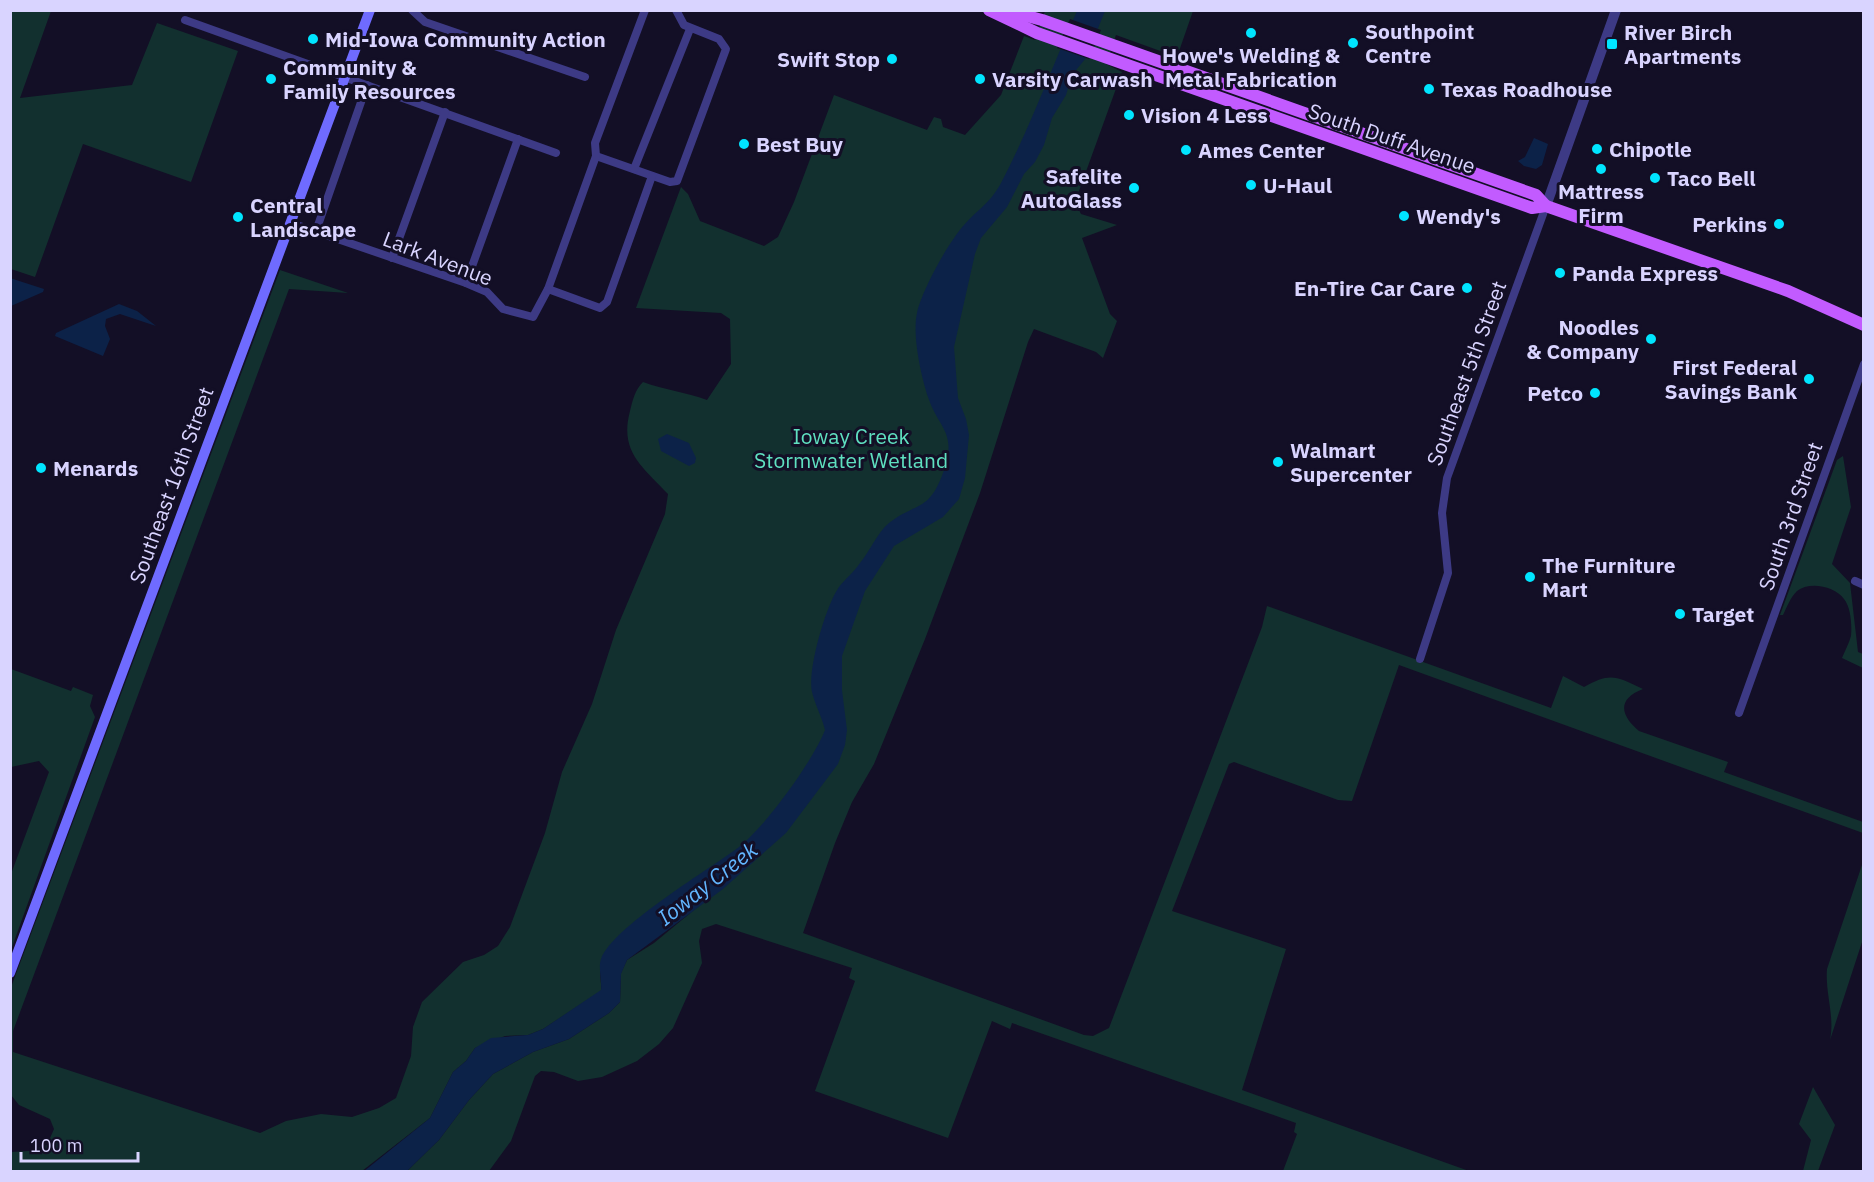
<svg xmlns="http://www.w3.org/2000/svg" width="1874" height="1182" font-family="'IBM Plex Sans',sans-serif">
<rect width="100%" height="100%" fill="#130f26"/>
<g fill="#12302f">
<polygon points="11,10 51,11 20,98 132,85 157,23 238,51 191,182 83,144 35,277 11,269"/>
<path d="M1045,11H1193L1177,57L1116,35L1106,64L1122,72L1075,202L1081,214L1117,225L1082,238L1110,314L1117,321L1103,358L1096,352L1034,329L1028,342L980,493L925,639L874,764L852,802L835,843L803,933L1084,1035L1093,1036L1109,1028L1262,627L1267,606L1551,708L1563,676L1584,687C1610,672 1616,676 1643,689C1617,699 1620,715 1639,731L1728,762L1724,772L1863,822V833L1399,665L1352,801L1338,800L1234,762L1229,764L1172,911L1286,949L1242,1090L1469,1171H1283L1297,1134L1294,1132L1296,1123L1012,1023L1010,1029L992,1021L948,1138L815,1091L855,981L849,978L852,968L716,924L702,929L699,941L702,963L673,1028L659,1044L637,1061L602,1077L578,1081L554,1072L541,1071L535,1076L511,1141L489,1171H407L439,1140L469,1100L493,1074L533,1052L569,1039L609,1013L620,1002L621,973L627,960L654,943L700,905C651,917 623,914 601,968C599,974 602,984 601,991L543,1029L528,1035L505,1036L475,1048L466,1061L453,1072L430,1118L362,1171H11V1152L29,1151L47,1145L54,1129L50,1119L19,1105L11,1095L10,990L280,270L348,293L289,289L13,1031V1052L260,1133L286,1121L321,1114L352,1117L379,1108L396,1098L411,1056L413,1027L422,1002L463,962L484,955L498,946L510,927L545,833L562,772L592,704L616,630L665,514L668,494C643,467 619,452 630,411C633,399 635,390 643,382C664,390 686,392 707,400L731,364L730,319L721,313L636,308L681,187L688,194L700,221L764,246L778,237L794,202L834,95L927,130L934,117L941,119L943,127L965,135L1001,95L1024,36L1035,40Z"/>
<path d="M1843,456L1851,507L1832,564L1850,583L1858,652L1863,654V668L1842,658C1845,651 1849,643 1851,636C1852,626 1851,607 1844,599C1835,586 1809,581 1797,591C1790,598 1787,607 1783,615H1780L1837,460Z"/>
<polygon points="11,669 71,691 73,687 93,695 90,706 95,717 11,950 11,874 49,772 39,761 11,767"/>
<path d="M1863,862V939L1830,1040C1835,1016 1825,993 1827,969Z"/>
<polygon points="1813,1087 1835,1125 1818,1171 1803,1171 1811,1140 1799,1124"/>
</g>
<g fill="#0c2248">
<path d="M1077,11H1105L1086,58L1072,75L1066,95L1052,118L1044,145L1035,162L1024,174L1007,207L981,238L975,254L954,347L958,398L966,419L969,435L965,478L959,499L943,517L894,546L865,591L842,656V690L847,730L845,745L838,764L786,833L723,889L627,960L621,974L620,1002L609,1013L569,1039L533,1052L493,1074L469,1100L439,1140L407,1171L363,1172L430,1118L453,1072L466,1061L475,1048L491,1038L528,1035L543,1029L601,990C602,980 598,968 601,959C612,928 706,871 735,850C762,832 813,761 825,730C822,717 815,705 812,692C807,670 826,605 839,587C845,579 854,572 860,563C870,551 877,533 889,523C916,502 929,512 943,473C958,432 939,430 928,397C921,376 912,335 917,313C922,290 948,243 964,225C977,210 989,204 1000,185C1030,128 1051,69 1077,11Z"/>
<polygon points="1534,138 1548,144 1542,165 1536,169 1524,166 1518,161 1525,157"/>
<polygon points="10,278 44,289 43,292 11,306"/>
<polygon points="119,304 137,311 156,326 120,314 106,319 105,326 110,339 103,356 55,336 56,333"/>
<polygon points="667,434 689,443 696,458 695,463 689,466 661,451 658,439"/>
</g>
<polygon fill="#130f26" points="1070,19 1101,30 1089,59 1057,48"/>
<g fill="none" stroke-linecap="round" stroke-linejoin="round">
<g stroke="#3d3a85" stroke-width="8">
<polyline points="412,10 425,22 585,77"/>
<polyline points="185,20 556,153"/>
<polyline points="596,156 670,182 677,181 726,49 719,39 684,25 676,10"/>
<polyline points="634,169 690,29"/>
<polyline points="291,223 466,283 487,292 503,309 533,317 548,289 596,156 595,143 645,10"/>
<polyline points="316,231 367,85"/>
<polyline points="392,258 445,112"/>
<polyline points="466,283 518,139"/>
<polyline points="548,289 600,308 607,302 652,176"/>
<polyline points="1855,581 1864,585"/>
<polyline points="1420,659 1448,573 1442,513 1447,478 1546,206"/>
<polyline points="1739,713 1864,364"/>
</g>
<polyline stroke="#3d3a85" stroke-width="10" points="1546,206 1616,10"/>
<polyline stroke="#6f6bff" stroke-width="10" points="10,973 370,10"/>
<g stroke="#c25bff" stroke-width="12">
<polyline points="989,10 1037,33 1532,208 1546,206 1788,291 1864,325"/>
<polyline points="1005,10 1042,20 1536,195 1546,206"/>
</g>
</g>
<g fill="#00e5ff" stroke="#130f26" stroke-width="2">
<circle cx="1251" cy="33" r="6"/>
<circle cx="313" cy="39" r="6"/>
<circle cx="1353" cy="43" r="6"/>
<rect x="1606" y="38" width="12" height="12" rx="3"/>
<circle cx="892" cy="59" r="6"/>
<circle cx="271" cy="79" r="6"/>
<circle cx="980" cy="79" r="6"/>
<circle cx="1429" cy="89" r="6"/>
<circle cx="1129" cy="115" r="6"/>
<circle cx="744" cy="144" r="6"/>
<circle cx="1597" cy="149" r="6"/>
<circle cx="1186" cy="150" r="6"/>
<circle cx="1601" cy="169" r="6"/>
<circle cx="1655" cy="178" r="6"/>
<circle cx="1251" cy="185" r="6"/>
<circle cx="1134" cy="188" r="6"/>
<circle cx="1404" cy="216" r="6"/>
<circle cx="238" cy="217" r="6"/>
<circle cx="1779" cy="224" r="6"/>
<circle cx="1560" cy="273" r="6"/>
<circle cx="1467" cy="288" r="6"/>
<circle cx="1651" cy="339" r="6"/>
<circle cx="1809" cy="379" r="6"/>
<circle cx="1595" cy="393" r="6"/>
<circle cx="1278" cy="462" r="6"/>
<circle cx="41" cy="468" r="6"/>
<circle cx="1530" cy="577" r="6"/>
<circle cx="1680" cy="614" r="6"/>
</g>
<g text-anchor="middle" dominant-baseline="central" stroke-width="6" stroke-linejoin="round" paint-order="stroke">
<g font-size="21" font-weight="bold" fill="#d9d4ff" stroke="#130f26" text-anchor="start">
<text x="1365" y="31">Southpoint<tspan x="1365" dy="24">Centre</tspan></text>
<text x="1624" y="32">River Birch<tspan x="1624" dy="24">Apartments</tspan></text>
<text x="325" y="39">Mid-Iowa Community Action</text>
<text x="1251" y="55" text-anchor="middle">Howe's Welding &amp;<tspan x="1251" dy="24">Metal Fabrication</tspan></text>
<text x="880" y="59" text-anchor="end">Swift Stop</text>
<text x="283" y="67">Community &amp;<tspan x="283" dy="24">Family Resources</tspan></text>
<text x="992" y="79">Varsity Carwash</text>
<text x="1441" y="89">Texas Roadhouse</text>
<text x="1141" y="115">Vision 4 Less</text>
<text x="756" y="144">Best Buy</text>
<text x="1609" y="149">Chipotle</text>
<text x="1198" y="150">Ames Center</text>
<text x="1122" y="176" text-anchor="end">Safelite<tspan x="1122" dy="24">AutoGlass</tspan></text>
<text x="1667" y="178">Taco Bell</text>
<text x="1263" y="185">U-Haul</text>
<text x="1601" y="191" text-anchor="middle">Mattress<tspan x="1601" dy="24">Firm</tspan></text>
<text x="250" y="205">Central<tspan x="250" dy="24">Landscape</tspan></text>
<text x="1416" y="216">Wendy's</text>
<text x="1767" y="224" text-anchor="end">Perkins</text>
<text x="1572" y="273">Panda Express</text>
<text x="1455" y="288" text-anchor="end">En-Tire Car Care</text>
<text x="1639" y="327" text-anchor="end">Noodles<tspan x="1639" dy="24">&amp; Company</tspan></text>
<text x="1797" y="367" text-anchor="end">First Federal<tspan x="1797" dy="24">Savings Bank</tspan></text>
<text x="1583" y="393" text-anchor="end">Petco</text>
<text x="1290" y="450">Walmart<tspan x="1290" dy="24">Supercenter</tspan></text>
<text x="53" y="468">Menards</text>
<text x="1542" y="565">The Furniture<tspan x="1542" dy="24">Mart</tspan></text>
<text x="1692" y="614">Target</text>
</g>
<g font-size="21" fill="#d9d4ff" stroke="#130f26">
<text transform="translate(1392 138) rotate(19)">South Duff Avenue</text>
<text transform="translate(438 258) rotate(21)">Lark Avenue</text>
<text transform="translate(1466 373) rotate(-70)">Southeast 5th Street</text>
<text transform="translate(171 485) rotate(-70)">Southeast 16th Street</text>
<text transform="translate(1790 516) rotate(-71)">South 3rd Street</text>
</g>
<g font-size="21" fill="#5fe0c0" stroke="#130f26">
<text x="851" y="436">Ioway Creek<tspan x="851" dy="24">Stormwater Wetland</tspan></text>
</g>
<g font-size="22" font-style="italic" fill="#62b6ff" stroke="#130f26">
<text transform="translate(707 883) rotate(-38)">Ioway Creek</text>
</g>
</g>
<rect width="1874" height="1182" fill="none" stroke="#d9d4ff" stroke-width="24"/>
<path d="M21 1152v9h117v-9" fill="none" stroke="#d9d4ff" stroke-width="3"/>
<text x="30" y="1152" font-size="18" fill="#d9d4ff" stroke="#130f26" stroke-width="4.5" paint-order="stroke">100 m</text>
</svg>
